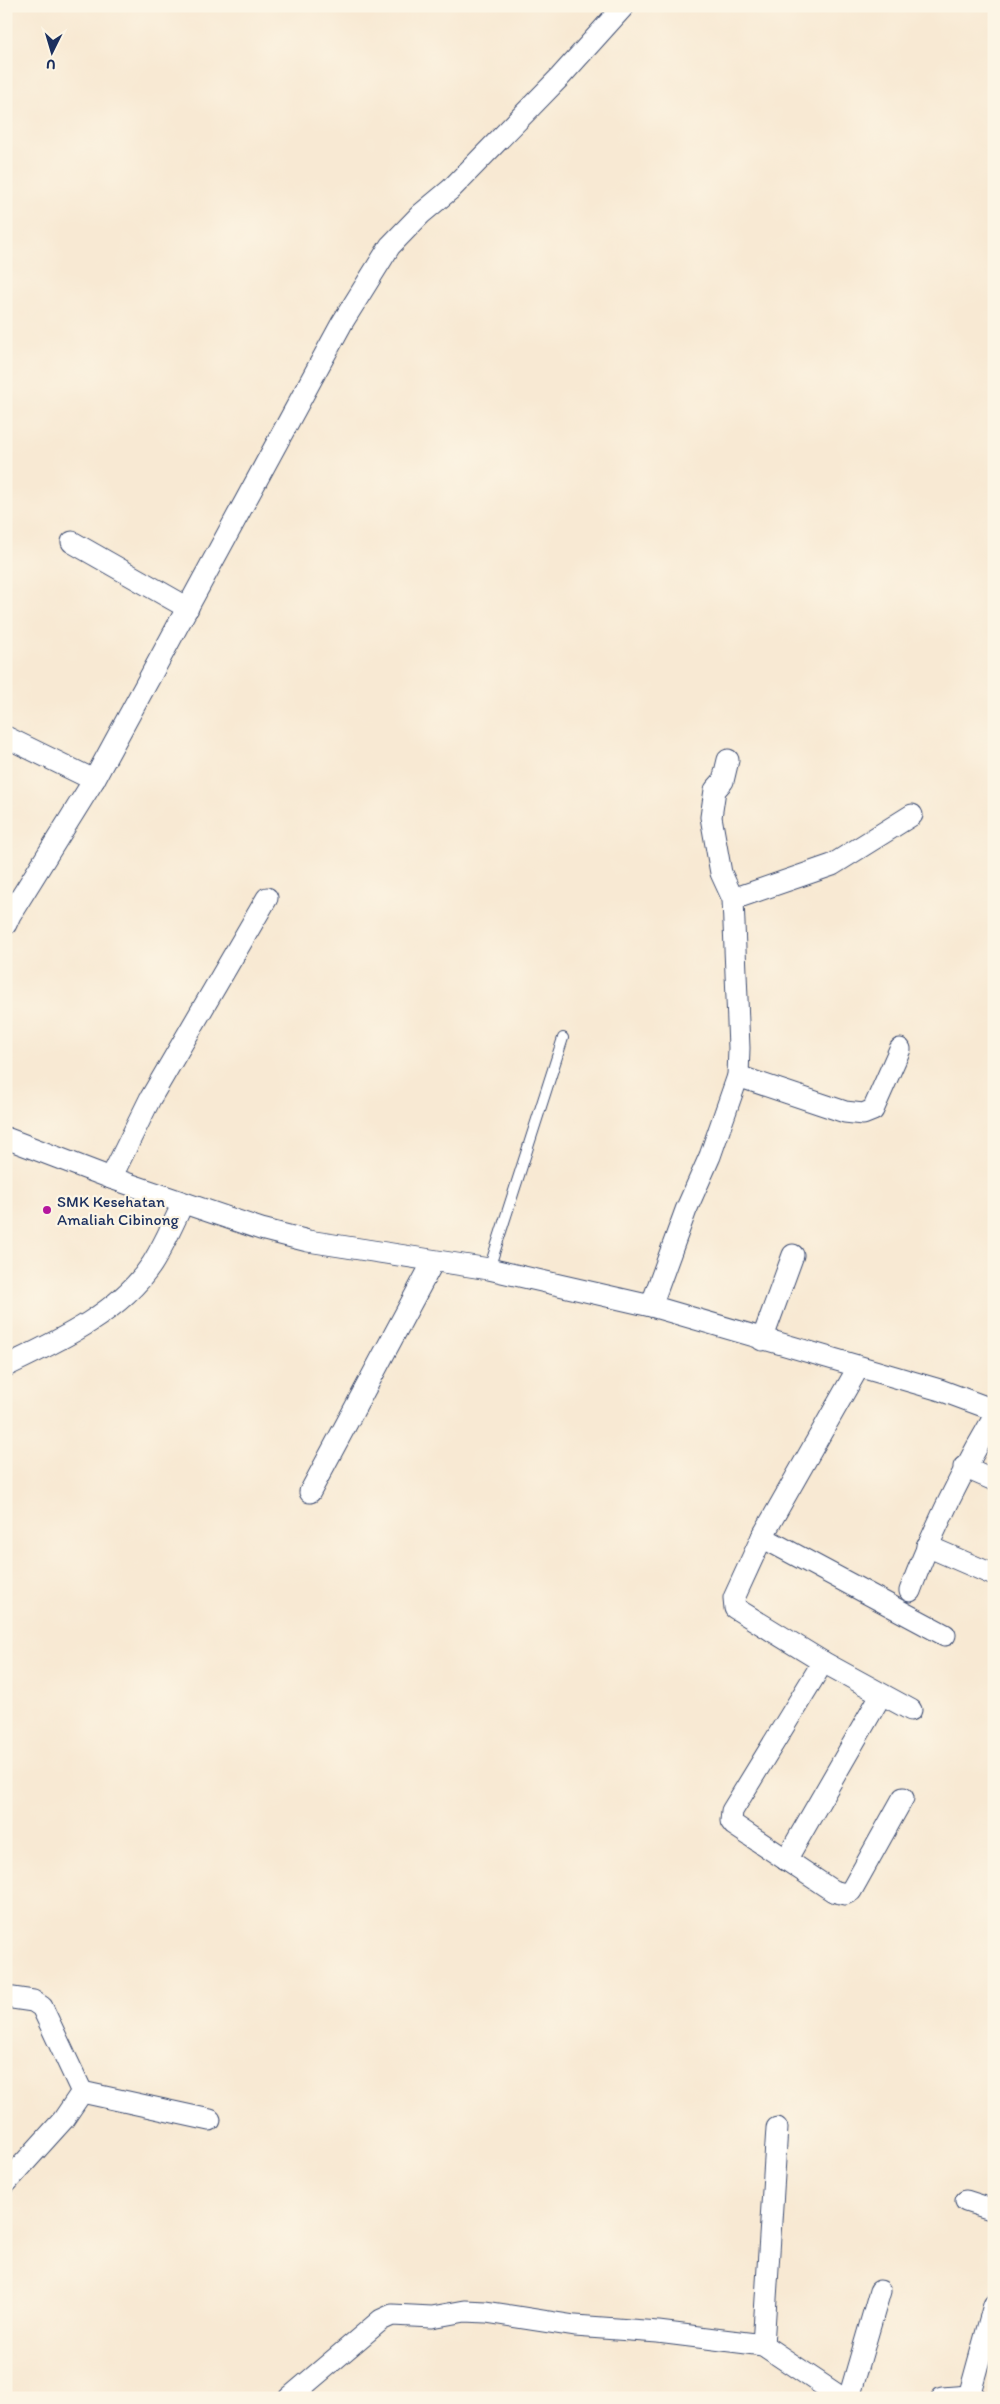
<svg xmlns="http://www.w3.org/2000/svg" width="1000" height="2404" font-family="Itim,sans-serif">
<rect width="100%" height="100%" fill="#fcf5e5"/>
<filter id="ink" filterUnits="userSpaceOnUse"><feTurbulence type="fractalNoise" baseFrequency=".02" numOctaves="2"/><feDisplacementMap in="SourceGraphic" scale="10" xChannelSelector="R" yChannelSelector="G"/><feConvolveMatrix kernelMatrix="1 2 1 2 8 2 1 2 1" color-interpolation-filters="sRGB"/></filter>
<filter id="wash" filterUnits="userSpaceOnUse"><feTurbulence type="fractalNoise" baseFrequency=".0096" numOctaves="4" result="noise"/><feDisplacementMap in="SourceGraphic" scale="20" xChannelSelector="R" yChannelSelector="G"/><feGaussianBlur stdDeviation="1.12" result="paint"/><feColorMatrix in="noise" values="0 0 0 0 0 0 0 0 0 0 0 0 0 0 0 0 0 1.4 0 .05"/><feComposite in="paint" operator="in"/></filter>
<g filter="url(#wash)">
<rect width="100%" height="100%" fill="#f8e9d3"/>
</g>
<g filter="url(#ink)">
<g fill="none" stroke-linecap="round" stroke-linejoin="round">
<g stroke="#3c4b70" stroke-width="12">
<polyline id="service" points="489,1269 563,1038"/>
</g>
<g stroke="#3c4b70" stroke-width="23">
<g id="minor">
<polyline points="72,542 188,608"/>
<polyline points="6,737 94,780"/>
<polyline points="733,899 832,865 912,815"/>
<polyline points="6,924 10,915 94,780 342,323 390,246 421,214 451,189 560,77 624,6"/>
<polyline points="738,1076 845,1112 863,1114 873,1110 900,1049"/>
<polyline points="6,1138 111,1178 261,1229 308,1241 489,1269 651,1306 940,1390 994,1410"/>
<polyline points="111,1178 150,1099 267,898"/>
<polyline points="651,1306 686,1210 710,1156 738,1076 739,1048 733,899 721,873 711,817 715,790 723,781 728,760"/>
<polyline points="762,1340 793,1255"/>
<path d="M6,1366C56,1342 120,1313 152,1264C164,1245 173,1224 183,1203"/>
<polyline points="858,1368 762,1537 734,1598 735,1608 823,1662 732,1811 731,1821 734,1825 833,1891 845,1894 851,1891 855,1884 903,1798"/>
<polyline points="964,1467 994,1480"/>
<polyline points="310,1492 433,1262"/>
<polyline points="762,1537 945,1635"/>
<polyline points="927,1546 994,1575"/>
<path d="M910,1591C933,1529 960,1475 994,1417"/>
<polyline points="823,1662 911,1710"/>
<polyline points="786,1860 881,1695"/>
<polyline points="6,1997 33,2001 42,2007 82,2092"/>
<polyline points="82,2092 210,2120"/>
<polyline points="6,2183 63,2120 82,2092"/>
<polyline points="966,2201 994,2210"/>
<polyline points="763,2345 777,2128"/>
<polyline points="969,2396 994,2305"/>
<polyline points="289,2398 381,2320 392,2315 432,2317 465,2311 486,2312 575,2326 658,2332 763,2345 842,2398"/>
<polyline points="849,2398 880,2291"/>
<polyline points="942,2398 969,2396 976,2398"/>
</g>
</g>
<use href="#service" stroke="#fff" stroke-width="10"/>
<use href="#minor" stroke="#fff" stroke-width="21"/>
</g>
</g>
<circle fill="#b5179e" stroke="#fcf5e5" stroke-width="2" cx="47" cy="1210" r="5"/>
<g text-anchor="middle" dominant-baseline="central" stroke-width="4.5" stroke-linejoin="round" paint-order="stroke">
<g font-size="16" fill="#1b2f5e" stroke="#fcf5e5" text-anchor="start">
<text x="57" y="1201">SMK Kesehatan<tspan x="57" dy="18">Amaliah Cibinong</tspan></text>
</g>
</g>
<rect width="1000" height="2404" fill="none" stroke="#fcf5e5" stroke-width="25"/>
<g transform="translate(52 52) rotate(185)" stroke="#fcf5e5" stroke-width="4" paint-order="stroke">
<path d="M0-4L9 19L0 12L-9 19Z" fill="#1b2f5e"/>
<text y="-8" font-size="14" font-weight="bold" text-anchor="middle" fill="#1b2f5e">U</text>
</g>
</svg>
